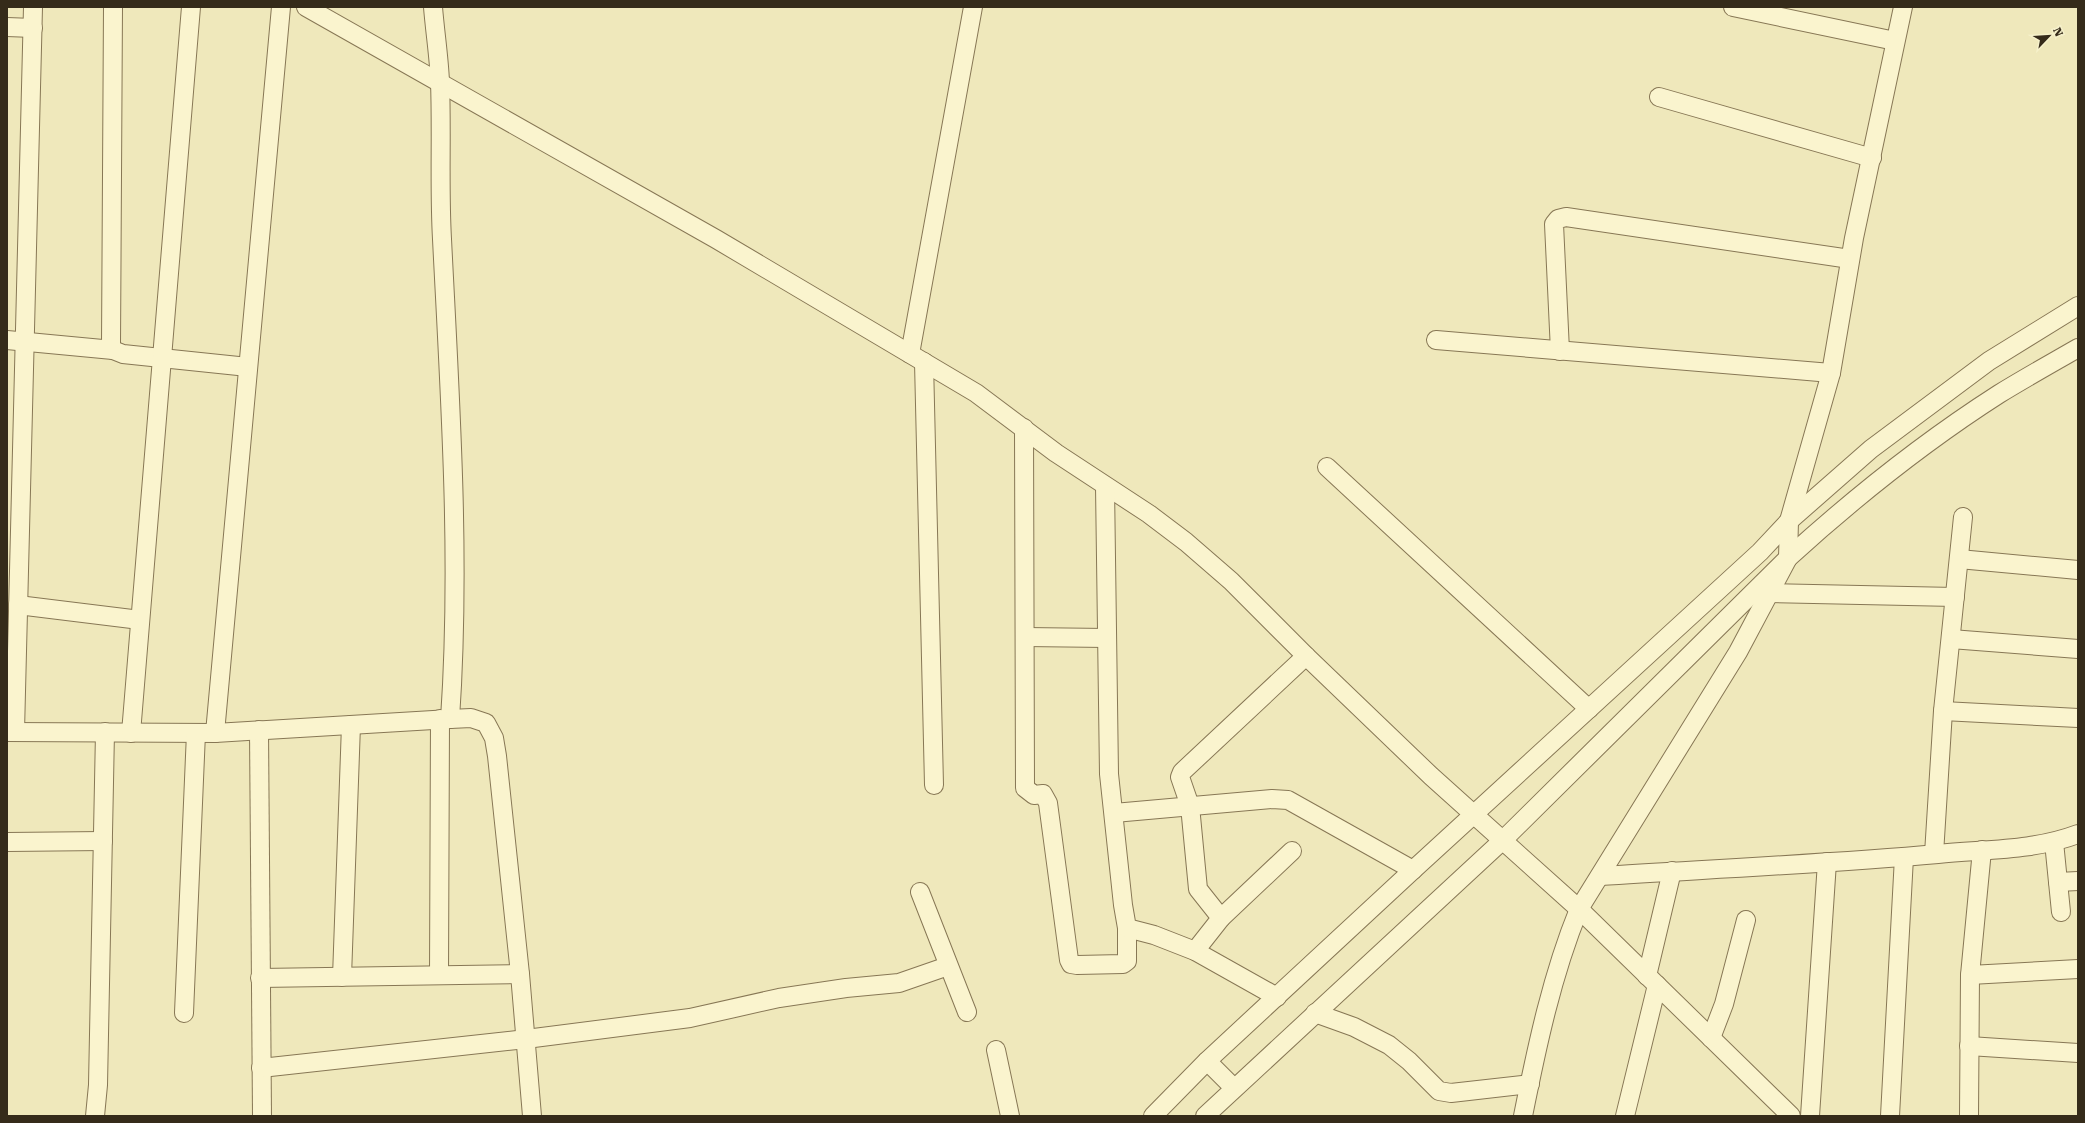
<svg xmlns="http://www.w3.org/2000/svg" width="2085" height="1123" font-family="'Roboto Serif',serif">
<rect width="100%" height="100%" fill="#efe8bb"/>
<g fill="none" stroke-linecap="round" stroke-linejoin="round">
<g stroke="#877755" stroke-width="20">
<g id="minor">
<polyline points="113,7 111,345 113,350 123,354 248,367"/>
<polyline points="306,7 716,239 976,393 1056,453 1149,514 1186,542 1231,581 1306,656 1431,776 1579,909 1791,1116"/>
<path d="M433,7C435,32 439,57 440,82C442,134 439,187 442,239C450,399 461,559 450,719"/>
<polyline points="1733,7 1895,41"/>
<polyline points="7,27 33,28"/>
<polyline points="1659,97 1872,158"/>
<polyline points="7,340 113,350"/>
<polyline points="1436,340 1831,373"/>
<polyline points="1560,351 1554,224 1558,219 1566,217 1850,259"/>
<polyline points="910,354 973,7"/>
<polyline points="924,362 934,785"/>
<polyline points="1024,428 1025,788 1034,795 1043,794 1048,803 1069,960 1071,964 1077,965 1123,964 1127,961 1127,928"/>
<polyline points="1327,467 1589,709"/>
<polyline points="1105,486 1109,774 1123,905 1127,928 1154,935 1195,951 1277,997"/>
<polyline points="1959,559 2078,570"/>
<polyline points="1769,593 1955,597"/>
<polyline points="18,605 140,620"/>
<polyline points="1025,637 1107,638"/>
<polyline points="1951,639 2078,649"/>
<polyline points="1943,711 2078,718"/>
<polyline points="259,730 262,1116"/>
<polyline points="7,732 215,733 450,719 471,718 486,723 494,738 497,756 520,974 532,1116"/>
<polyline points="15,732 33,7"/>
<polyline points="131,733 191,7"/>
<polyline points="215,733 281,7"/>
<polyline points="1114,813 1272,799 1288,800 1413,870"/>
<polyline points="7,842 103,841"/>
<polyline points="2054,842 2061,912"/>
<polyline points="1982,850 1970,975 2078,969"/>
<polyline points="1934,854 1943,711 1963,517"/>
<path d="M1600,876C1712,869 1825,864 1938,854C1985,849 2033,851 2078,834"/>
<polyline points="2058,882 2078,881"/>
<polyline points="920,892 967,1012"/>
<polyline points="1221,918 1292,851"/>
<polyline points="1195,951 1221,918 1198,889 1190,806 1180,777 1182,772 1306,656"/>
<polyline points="439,975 440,719"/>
<polyline points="1647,976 1672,871"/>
<polyline points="342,977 351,725"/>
<polyline points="260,978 520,974"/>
<polyline points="184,1013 196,733"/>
<polyline points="1315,1013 1354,1027 1389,1045 1409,1061 1439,1091 1451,1093 1530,1084"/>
<polyline points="1711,1038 1724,1004 1746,920"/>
<polyline points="1969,1046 2078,1053"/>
<polyline points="996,1050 1010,1116"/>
<polyline points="1207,1061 1234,1088"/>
<polyline points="261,1068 526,1039 690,1018 779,998 846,988 899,983 948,966"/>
<polyline points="95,1116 98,1085 105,732"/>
<polyline points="1153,1116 1207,1061 1413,870 1760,552 1789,521 1871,449 1989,361 2078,306"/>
<path d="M1205,1116L1503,840L1788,558C1854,498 1924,442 1999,394C2025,378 2052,363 2078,348"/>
<path d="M1523,1116C1537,1046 1552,975 1579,909L1738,652L1788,558L1789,521L1831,373L1854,238L1903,7"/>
<polyline points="1625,1116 1657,985"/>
<polyline points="1810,1116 1827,862"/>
<polyline points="1890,1116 1904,857"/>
<polyline points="1969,1116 1970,975"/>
</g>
</g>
<use href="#minor" stroke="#faf4ce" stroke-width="18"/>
</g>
<rect width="2085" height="1123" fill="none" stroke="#352b1a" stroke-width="16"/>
<g transform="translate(2049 36) rotate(65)" stroke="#f6f1cb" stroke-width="3" paint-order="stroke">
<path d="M0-3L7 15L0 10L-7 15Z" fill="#352b1a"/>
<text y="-6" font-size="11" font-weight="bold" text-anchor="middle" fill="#352b1a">N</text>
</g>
</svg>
